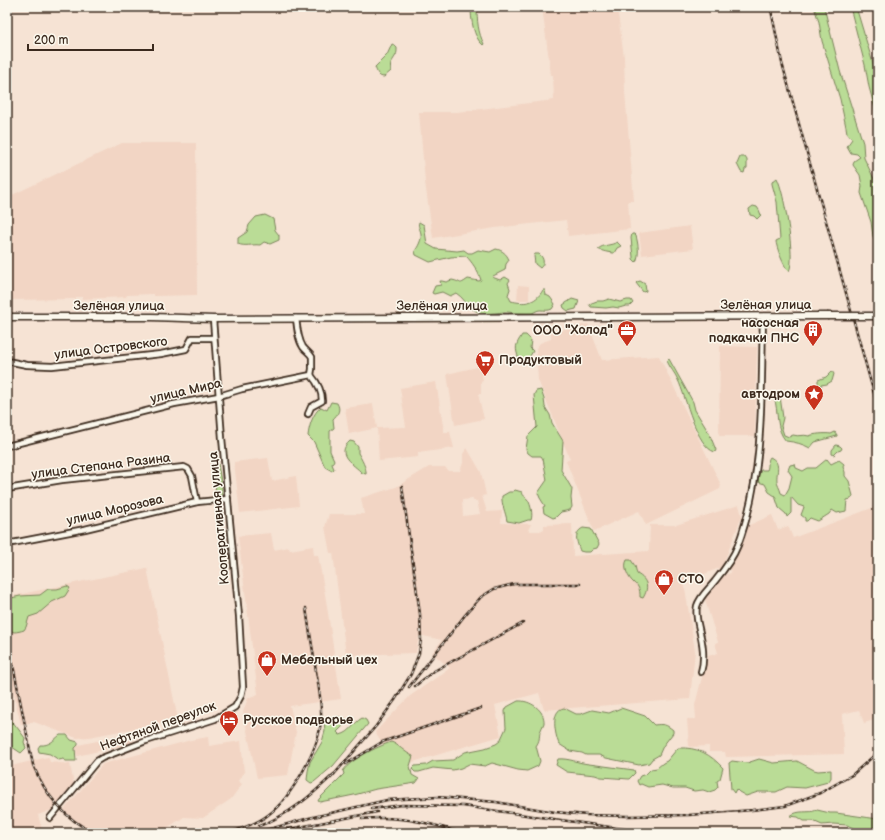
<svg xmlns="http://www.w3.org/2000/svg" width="885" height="840" font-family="'Balsamiq Sans',sans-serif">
<rect width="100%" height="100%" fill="#f6e3d4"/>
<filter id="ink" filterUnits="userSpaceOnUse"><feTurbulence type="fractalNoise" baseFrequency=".025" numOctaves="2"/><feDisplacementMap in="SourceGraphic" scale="8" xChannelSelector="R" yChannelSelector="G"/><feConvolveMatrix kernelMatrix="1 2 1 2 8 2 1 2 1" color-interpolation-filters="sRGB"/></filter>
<g filter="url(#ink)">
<g fill="#f2d5c4" fill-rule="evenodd">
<polygon points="542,7 617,7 624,57 625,92 634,201 628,201 630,229 568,236 566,220 495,228 433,238 425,182 419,112 457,112 554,100 553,75 551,75"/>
<polygon points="122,143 196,143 197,295 154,296 154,294 127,295 126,297 82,299 82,297 76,297 76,299 7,300 7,196 10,196"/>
<polygon points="690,226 693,249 642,255 639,233"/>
<polygon points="518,285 529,286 529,300 517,300"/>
<polygon points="588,324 602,360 659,356 721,485 720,489 646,525 639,511 594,531 566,461 570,459 538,380 536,348 540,343 551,339 551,332"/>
<polygon points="720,346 757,347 755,436 719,436"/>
<polygon points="477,367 482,373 483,381 481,382 481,394 478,394 484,419 455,425 447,374"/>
<polygon points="436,382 444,432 450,432 454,448 418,453 418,457 379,461 377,428 349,434 345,408 373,404 377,428 406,427 400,388"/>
<path d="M467,448L481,472L486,495L482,496L487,512L502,511L501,523L531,524L528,530L531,531H540L544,529V525L572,524L573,556L649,551L650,525H676L739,505L742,516L722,567L684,582L695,651L690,699L544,710L539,693L495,705L501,736L396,767L375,732L410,696L450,668L432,653L442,640L419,635L416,653L346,655L333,553H330L325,527L329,514H364L361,498L396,487L429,467H445L448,471H460L463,463V454ZM473,499V501H477L480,514L463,516L462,500Z"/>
<polygon points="268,458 272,481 296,476 299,506 240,513 234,462"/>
<polygon points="877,506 878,509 878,719 864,723 859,710 842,714 844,754 726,757 725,752 709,752 709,746 689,747 687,719 696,719 695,705 701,681 708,656 718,653 715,643 718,642 704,597 721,576 731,573 728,565 745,527 772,515 778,530 788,526 793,538"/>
<polygon points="271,533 274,550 289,547 290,550 313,546 314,555 318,555 326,600 341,699 290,706 296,732 288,775 257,778 243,712 248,698 258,694 238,536"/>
<polygon points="147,568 178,720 89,737 77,738 34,722 21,725 7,665 7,597"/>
<polygon points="131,734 133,743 77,756 75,748 78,745"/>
<polygon points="208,737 209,746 241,741 244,772 238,781 242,784 231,799 203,818 184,817 159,833 94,833 78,823 63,811 103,764 191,740"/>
<polygon points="48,757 50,762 70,764 74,785 54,809 38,815 43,833 7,833 7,775 8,775 7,767"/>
</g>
<g fill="#badc96" stroke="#7a835a">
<path d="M471,7H477C477,20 478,33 484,44L483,45C473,37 471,19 471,7Z"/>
<polygon points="814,7 824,7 840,71 863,143 864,158 877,185 878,249 873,236 871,222 861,193 862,186 860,175 853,165 854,161 860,157 857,154 851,153 847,146 852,139 847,133 846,127 840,99 822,41 819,22"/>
<polygon points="850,7 856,7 878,80 878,120 869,87 865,65"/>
<path d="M392,44L394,45L397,48C397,51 397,53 396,55C393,61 389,63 391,71L384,77C378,77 377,72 375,67L387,55Z"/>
<polygon points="740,157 745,157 747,160 747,168 745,169 744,173 741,172 737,164"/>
<path d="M777,178C784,191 796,260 789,271C784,268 776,246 776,241L780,239L777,202L772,184V182Z"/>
<polygon points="753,206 757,207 759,210 761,215 757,219 754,216 750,215 749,209"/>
<path d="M265,215L273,219L275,230L279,235V240L270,244L264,242L260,245C252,244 245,247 238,244V238L247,232L249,225L256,217Z"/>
<path d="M419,222L424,225L427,244L436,249L457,251L464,250L468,253H472L478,250L490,252L496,249C502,250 507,254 509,260L506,264L505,270L493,276L492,277L500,280L505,277L510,280L508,283L510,289L508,295L511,301C524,304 535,304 543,290H545L546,295L550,297L555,304L552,309C548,311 545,310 540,310C537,310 535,312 532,313C524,313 516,313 507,312C497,312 484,316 474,310C467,306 463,297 456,293L450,296L442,292L434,294L432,293L435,286L441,285L440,281H442L446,282L452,280C463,282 458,286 468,279L479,281L481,280C478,271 472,262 466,256L451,257L430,262L416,255L415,251C418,247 422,239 421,235C421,229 417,227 419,222Z"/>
<path d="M632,234H634L636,236C638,243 640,254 636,262L633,259V257L631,238Z"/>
<path d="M617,242L621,246L617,248L614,253C610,253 601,251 598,249C604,244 611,246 617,242Z"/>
<path d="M535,254H539C544,258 545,264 540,268L535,264L534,256Z"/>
<polygon points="640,281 645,284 646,291 643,292 636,283 637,282"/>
<polygon points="572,299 579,301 576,309 568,311 564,308 563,305"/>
<polygon points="609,299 620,302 627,300 631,300 633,303 630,306 626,306 619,308 613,307 606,308 591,307 589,304 597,301 603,301"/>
<path d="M522,335H526L531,340L530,348L533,351L530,356L532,360L530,361L519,360C515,347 515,346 522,335Z"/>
<path d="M669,359L693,402L695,410L709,433L716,450L715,452C696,447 686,396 678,380C675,373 670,368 667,361Z"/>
<polygon points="832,371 834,374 832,381 827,384 815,386 818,384 818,380 826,377"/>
<polygon points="541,390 544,399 545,407 550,415 552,423 563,441 561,470 572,489 571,498 572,507 570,510 561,512 556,517 553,518 544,513 543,507 545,506 540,498 538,493 547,480 543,459 541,456 532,456 528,453 526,449 528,436 537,427 534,395 536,391"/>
<path d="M776,394L780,395V396L783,418L781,426L784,435L789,437L793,435C799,437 803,434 809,436C813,434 826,433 831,434L835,432L837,435V436L815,442L810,448C803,444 795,442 786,441C775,429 779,412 774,397V395Z"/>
<path d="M331,402L337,403C341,410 338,414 333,419L334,428L330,431V451L334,460L332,464L334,469L332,471L325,467L314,442L308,436C309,426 313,413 321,407L327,410Z"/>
<path d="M350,441L354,442L358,447V453C361,458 367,469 366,474L362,473C354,464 334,455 350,441Z"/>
<polygon points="836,445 840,446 842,448 841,450 838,451 834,455 832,454 832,450"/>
<path d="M770,457C782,463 776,471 777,481C777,485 780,488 781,493L785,495L789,488L792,476L788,470L790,465L795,464L796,468L803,471L808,468H816L827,459L831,464L839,460L844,464L843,467L845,472V476L849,481L853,496L851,499L847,500L846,511L837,513L832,510L829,514L818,521L810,518L807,521H805V518L801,515L804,507L798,505L791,497V513L787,517L786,514L779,508L775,496L769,492L765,484L758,482V477L761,470H767C769,466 767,461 770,457Z"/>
<polygon points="218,464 222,488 222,495 220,497 215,494 216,482 215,475 216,473 215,467"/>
<path d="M515,490L522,492C523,496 526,497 528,500C531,505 533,515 531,520H528L519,523L507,521C506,513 501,504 502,496L509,492H513Z"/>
<path d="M583,528L591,529L599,544L597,548L593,549L590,552H584L580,551C577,542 573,533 583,528Z"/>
<path d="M627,560H631L635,566L637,574C648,580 649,588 643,598L640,597C640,593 640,590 638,587C636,582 637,587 634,583C628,578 623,567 627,560Z"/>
<path d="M67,586L70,588L65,596L52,602L38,614L29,617L26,627L24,630C21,631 17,632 14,632C4,630 7,607 7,599L20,596L40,595L48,589H57Z"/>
<path d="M518,701C530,700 545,710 544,723C543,726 541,729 540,732C539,738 540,740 536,746L540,761L538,766L527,771L518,770L492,763L485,766L469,764L461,768L453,770L433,768L419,772H415L412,769L415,766L426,765L433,761L453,760L465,752L485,748L496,744L500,741L506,728L505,711L507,707Z"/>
<path d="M7,705L9,711L8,717C15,724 19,730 25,738L24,742L26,748L21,753L12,747H7Z"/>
<path d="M564,708L576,714H581L592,710L609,713L621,708L645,716L654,725C663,724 666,724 673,730V733L663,746L659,755L652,759L649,763L639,765L606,758L599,755H586L582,753L570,751L559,744C555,735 550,710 564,708Z"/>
<path d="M340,717L346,719V723L337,732L340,735C352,732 352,724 362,718L366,720L368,724L333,766L314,782L311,783L307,780L308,771L310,762L322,742L325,731L324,721L328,718Z"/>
<path d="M60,735H67L71,740L78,742V745L75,748L76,761H66L63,759L59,760L50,754L39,752L38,748L40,745C49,746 54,740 60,735Z"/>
<path d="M391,742C398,744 405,753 413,756L410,766L412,775L419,779L416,783L376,789L354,795L320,802L318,801L319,799L344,774L343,771C351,759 377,747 391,742Z"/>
<path d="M678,748C698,747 710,754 723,768L720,779L717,781L718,787L715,790L709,792L703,790L694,791L685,788H673L662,785L648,787L641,784L639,785L637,781L640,776L646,774L651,769L657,768L663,763L667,761L677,749Z"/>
<path d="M558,759C569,758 578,763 589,764C604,766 619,768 634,770L635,773L629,779L601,777L595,775L567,772L556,765Z"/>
<polygon points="759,759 774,763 797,761 814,770 818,771 831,770 831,778 828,782 805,788 787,787 776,792 758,792 746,796 739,792 736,789 734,793 731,789 729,763 732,761 747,763"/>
<path d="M817,810L830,813H836L878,819V829L875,831L855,829L847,825L833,824L822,825L813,821H804L798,817L790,816C799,809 808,814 817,810Z"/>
</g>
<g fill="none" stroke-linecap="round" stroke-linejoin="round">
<g stroke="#3b2a1e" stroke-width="8">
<g id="street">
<path d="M296,318C297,328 298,339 303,347C306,351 310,353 312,357V369L311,375"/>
<polyline points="7,361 27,365 52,366 161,354 186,349 192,338 213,338"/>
<path d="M308,414L311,407L322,401C322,392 317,382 311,375"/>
<polyline points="7,446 174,404 219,396 242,389 311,375"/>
<polyline points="7,489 62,480 184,467 188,469 192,476 197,502"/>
<polyline points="7,544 85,529 197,502 228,499"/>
<path d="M701,672C705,659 703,645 700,633C698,624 695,615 697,606C700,596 709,589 715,581C724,570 733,558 738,545C765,473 761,393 763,316"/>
<polyline points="50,818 97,761 102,758 146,741 215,719 235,707 241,696 243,687 239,616 222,438 213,319"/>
</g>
</g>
<g stroke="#3b2a1e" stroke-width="9">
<polyline id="secondary" points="7,317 152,317 213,319 827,316"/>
</g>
<use href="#street" stroke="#fbf7ec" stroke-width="4.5"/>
<use href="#secondary" stroke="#fbf7ec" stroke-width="6"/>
<g stroke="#3b2a1e" stroke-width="2.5">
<g id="rail">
<polyline points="771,10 782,63 878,408"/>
<path d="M7,642L14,670L33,765C45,794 65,819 94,833"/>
<polyline points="415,686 434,671 523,623"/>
<polyline points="409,687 465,615 481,597 494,589 514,584 580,584"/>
<polyline points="346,764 382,742 481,708"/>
<polyline points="331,778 376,726 395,700 411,674 419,653 421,640 420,614 402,486"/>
<polyline points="371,809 402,805 463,806 652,833"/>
<path d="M362,819C396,815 429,822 461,833"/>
<path d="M259,826C289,815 312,795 334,774"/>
<polyline points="284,830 377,812"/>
<polyline points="259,832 309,818 387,800 438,797 496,802 555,812 587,815 627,816 689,815 752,810 785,806 820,793 852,775 878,752"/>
<path d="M229,833C242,828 257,824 268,815C291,798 320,748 321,719C322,703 319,687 316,671C313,650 309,629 306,608"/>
</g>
</g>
<use href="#rail" stroke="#fbf7ec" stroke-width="1" stroke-dasharray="3" stroke-linecap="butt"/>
<g stroke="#3b2a1e" stroke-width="9" stroke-linecap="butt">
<polyline id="secondary-bridge" points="827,316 878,316"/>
</g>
<use href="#secondary-bridge" stroke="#fbf7ec" stroke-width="6"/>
</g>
</g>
<defs>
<g id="office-pin" transform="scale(1)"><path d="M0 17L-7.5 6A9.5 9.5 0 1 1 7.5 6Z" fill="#c8321e" stroke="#fbf7ec"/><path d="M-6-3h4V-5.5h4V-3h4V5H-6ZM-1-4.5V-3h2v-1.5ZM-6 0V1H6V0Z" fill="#fff"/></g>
<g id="building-pin" transform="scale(1)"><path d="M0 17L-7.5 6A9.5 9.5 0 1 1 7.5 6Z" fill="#c8321e" stroke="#fbf7ec"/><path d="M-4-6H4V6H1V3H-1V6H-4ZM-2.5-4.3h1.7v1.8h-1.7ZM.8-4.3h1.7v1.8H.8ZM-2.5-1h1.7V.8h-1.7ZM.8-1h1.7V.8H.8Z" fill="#fff"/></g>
<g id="supermarket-pin" transform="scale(1)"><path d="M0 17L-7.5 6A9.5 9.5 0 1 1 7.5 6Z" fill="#c8321e" stroke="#fbf7ec"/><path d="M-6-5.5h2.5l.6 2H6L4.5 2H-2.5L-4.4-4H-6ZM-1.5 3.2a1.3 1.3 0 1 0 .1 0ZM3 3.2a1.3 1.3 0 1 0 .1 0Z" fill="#fff"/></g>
<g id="sight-pin" transform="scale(1)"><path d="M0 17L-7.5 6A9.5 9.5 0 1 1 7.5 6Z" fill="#c8321e" stroke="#fbf7ec"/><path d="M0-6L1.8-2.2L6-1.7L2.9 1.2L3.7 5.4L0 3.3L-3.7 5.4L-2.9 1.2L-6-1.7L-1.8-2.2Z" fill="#fff"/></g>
<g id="shop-pin" transform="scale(1)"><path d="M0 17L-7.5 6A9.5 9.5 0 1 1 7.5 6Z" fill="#c8321e" stroke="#fbf7ec"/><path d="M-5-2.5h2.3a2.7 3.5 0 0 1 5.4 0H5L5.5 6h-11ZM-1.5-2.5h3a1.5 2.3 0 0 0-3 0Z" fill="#fff"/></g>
<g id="hotel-pin" transform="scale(1)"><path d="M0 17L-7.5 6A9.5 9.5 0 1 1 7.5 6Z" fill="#c8321e" stroke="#fbf7ec"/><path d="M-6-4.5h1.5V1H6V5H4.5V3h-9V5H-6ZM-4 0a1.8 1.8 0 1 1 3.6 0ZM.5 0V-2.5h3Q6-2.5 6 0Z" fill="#fff"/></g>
</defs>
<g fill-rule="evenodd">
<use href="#office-pin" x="627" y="330"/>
<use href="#building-pin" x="813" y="330"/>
<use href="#supermarket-pin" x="485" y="360"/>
<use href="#sight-pin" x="814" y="394"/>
<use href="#shop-pin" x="664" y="579"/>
<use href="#shop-pin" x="267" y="660"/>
<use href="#hotel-pin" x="229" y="720"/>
</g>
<g text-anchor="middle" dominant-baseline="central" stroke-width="3" stroke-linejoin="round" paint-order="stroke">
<g font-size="13" fill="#3b2a1e" stroke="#fbf7ec">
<text x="766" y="305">Зелёная улица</text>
<text x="119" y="306">Зелёная улица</text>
<text x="442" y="306">Зелёная улица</text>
<text transform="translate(111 348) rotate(-7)">улица Островского</text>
<text transform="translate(186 391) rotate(-13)">улица Мира</text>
<text transform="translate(101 466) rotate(-7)">улица Степана Разина</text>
<text transform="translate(115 510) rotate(-13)">улица Морозова</text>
<text transform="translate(219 518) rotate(-95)">Кооперативная улица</text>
<text transform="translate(158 726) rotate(-20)">Нефтяной переулок</text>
</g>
<g font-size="13" font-weight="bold" fill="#3b2a1e" stroke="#fbf7ec" text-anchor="start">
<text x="799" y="323" text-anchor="end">насосная<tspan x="799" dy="15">подкачки ПНС</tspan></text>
<text x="613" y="330" text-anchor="end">ООО "Холод"</text>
<text x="499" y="360">Продуктовый</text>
<text x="800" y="394" text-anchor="end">автодром</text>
<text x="678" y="579">СТО</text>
<text x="281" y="660">Мебельный цех</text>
<text x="243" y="720">Русское подворье</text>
</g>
</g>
<rect width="885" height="840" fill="none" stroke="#fbf7ec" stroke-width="24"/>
<rect x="12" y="12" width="861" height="816" fill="none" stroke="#3b2a1e" stroke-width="1.5" filter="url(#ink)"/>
<path d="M28 44v6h125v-6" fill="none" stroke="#3b2a1e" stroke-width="2"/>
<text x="34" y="44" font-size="12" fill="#3b2a1e" stroke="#fbf7ec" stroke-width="3" paint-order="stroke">200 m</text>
</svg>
